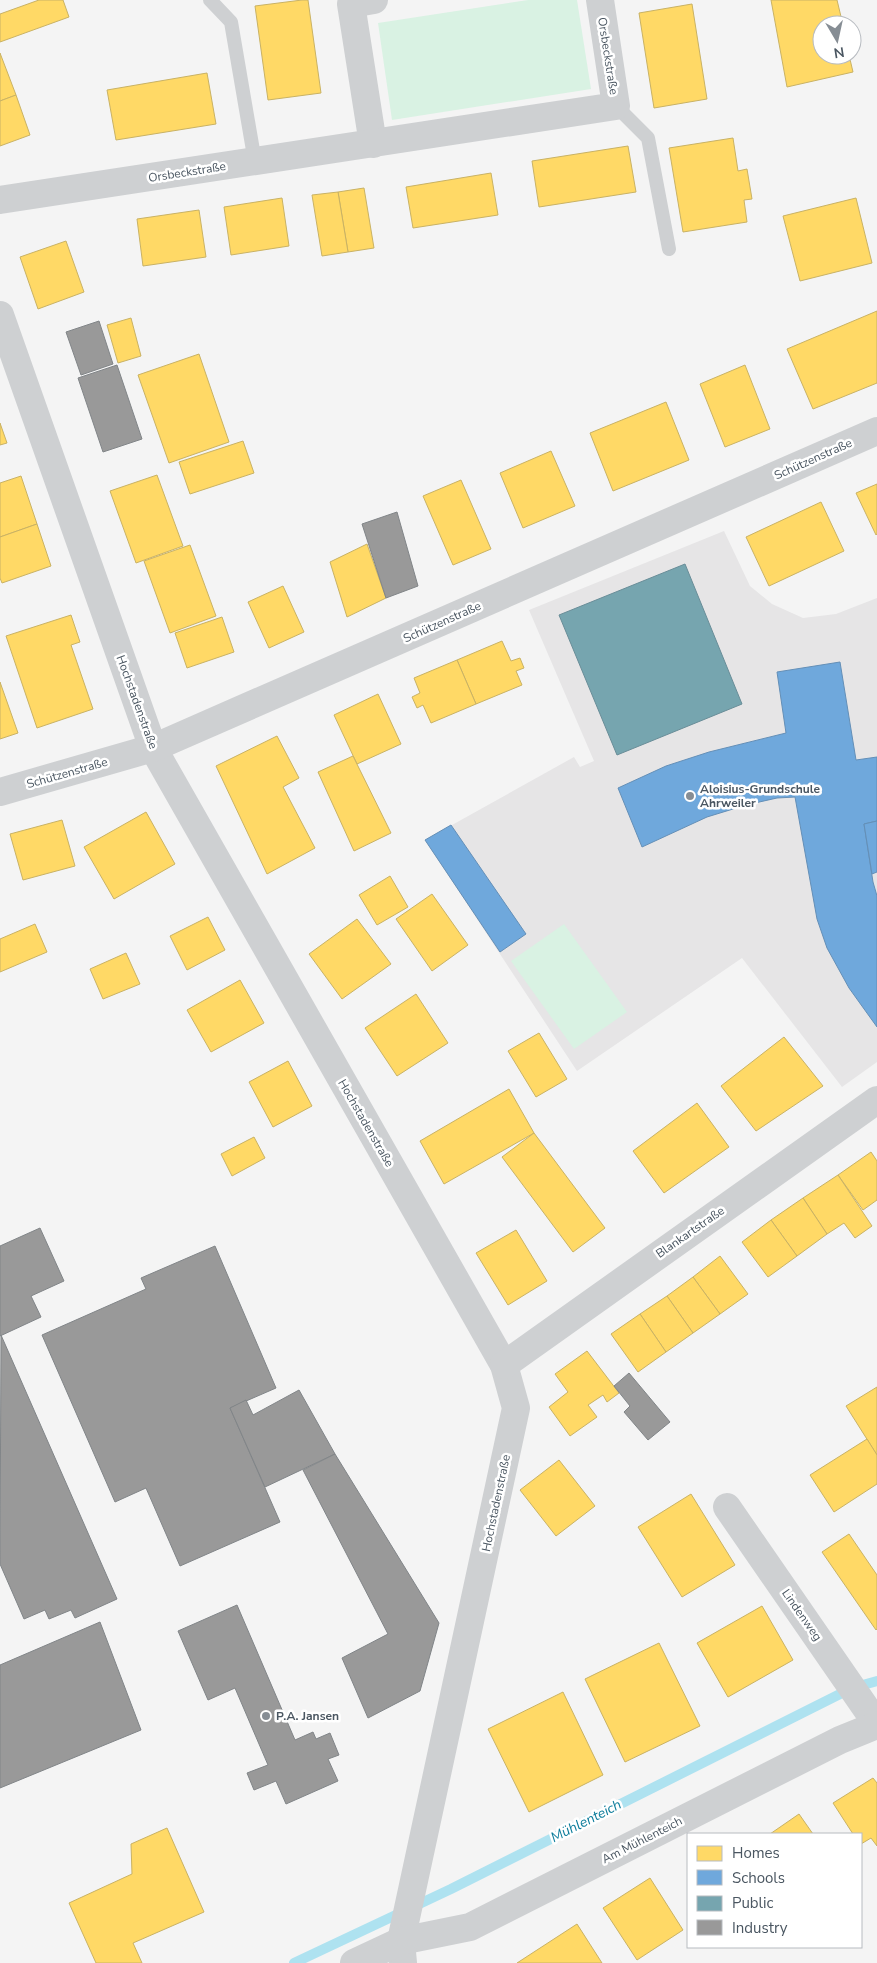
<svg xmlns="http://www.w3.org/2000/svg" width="877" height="1963" font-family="'Nunito Sans',sans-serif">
<rect width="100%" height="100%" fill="#f4f4f4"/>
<polygon fill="#e6e5e6" points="724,531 750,586 772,604 803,618 836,614 877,598 877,1062 842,1087 742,958 577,1071 425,840 574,757 580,767 594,761 529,610"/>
<g fill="#d9f2e3">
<polygon points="528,0 577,0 591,89 392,120 378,23"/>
<polygon points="564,924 627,1012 574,1049 511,961"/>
</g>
<g fill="#ffd966" stroke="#c9b264">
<polygon points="39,0 63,0 69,17 0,42 0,14"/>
<polygon points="302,0 308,0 321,93 268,100 255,6"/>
<polygon points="771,0 837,0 843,25 822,25 822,55 849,55 853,72 787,87"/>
<polygon points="692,4 707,99 654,108 639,13"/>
<polygon points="0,53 16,95 0,101"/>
<polygon points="207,73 216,124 116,140 107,90"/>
<polygon points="16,95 30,135 0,146 0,101"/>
<polygon points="733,138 738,171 747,169 752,199 744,200 747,222 683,232 669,148"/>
<polygon points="628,146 636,192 539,207 532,161"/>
<polygon points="491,173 498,215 413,228 406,187"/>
<polygon points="364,188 374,248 348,252 338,192"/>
<polygon points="338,192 348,252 322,256 312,195"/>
<polygon points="282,198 289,246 231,255 224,207"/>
<polygon points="856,198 872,263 800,281 783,216"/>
<polygon points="199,210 206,257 143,266 137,219"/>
<polygon points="66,241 84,292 38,309 20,257"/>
<polygon points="877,311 877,383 813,409 787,349"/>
<polygon points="131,318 141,356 118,363 107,325"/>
<polygon points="199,354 229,442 169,463 138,375"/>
<polygon points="745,365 770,429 725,447 700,384"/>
<polygon points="666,402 689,460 613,491 590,433"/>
<polygon points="0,423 7,443 0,445"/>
<polygon points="243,441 254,473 190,494 179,462"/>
<polygon points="551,451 575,506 523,528 500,473"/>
<polygon points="157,475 183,546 136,563 110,491"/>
<polygon points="21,476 37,524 0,537 0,483"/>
<polygon points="461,480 491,549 453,565 423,496"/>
<polygon points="877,484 877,534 876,535 856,493"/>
<polygon points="821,502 844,551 769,586 746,537"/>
<polygon points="37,524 51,566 2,583 0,578 0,537"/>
<polygon points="367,544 386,598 347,617 330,562"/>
<polygon points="190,545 216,616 170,633 144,561"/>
<polygon points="283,586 304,632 269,648 248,602"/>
<polygon points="71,615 80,642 71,645 93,709 37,728 6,636"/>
<polygon points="222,617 234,652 187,668 175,633"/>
<polygon points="502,641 511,661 520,658 524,668 516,671 522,685 476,704 457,660"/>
<polygon points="457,660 476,704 431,723 423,705 417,708 412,697 420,693 414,678"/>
<polygon points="0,682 18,733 0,739"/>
<polygon points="378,694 401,744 357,764 334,715"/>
<polygon points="277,736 299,778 283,787 315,848 267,874 216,766"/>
<polygon points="353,756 391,833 354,851 318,772"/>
<polygon points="146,812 175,864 114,899 84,847"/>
<polygon points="62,820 75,866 23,880 10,834"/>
<polygon points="390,876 408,907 377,925 359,895"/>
<polygon points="432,894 468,945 432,971 396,919"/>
<polygon points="208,917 225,950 187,970 170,936"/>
<polygon points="357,919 391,964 342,999 309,954"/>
<polygon points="35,924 47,952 0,972 0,939"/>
<polygon points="126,953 140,984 103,999 90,969"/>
<polygon points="240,980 264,1023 211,1052 187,1010"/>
<polygon points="416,994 448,1043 397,1076 365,1028"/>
<polygon points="539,1033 567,1079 536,1097 508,1051"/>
<polygon points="784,1037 823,1086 756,1131 721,1086"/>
<polygon points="288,1061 312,1106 273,1127 249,1082"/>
<polygon points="509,1089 534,1133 444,1184 420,1141"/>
<polygon points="697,1103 729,1147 664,1193 633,1151"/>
<polygon points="534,1133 605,1228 573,1252 502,1157"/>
<polygon points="254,1137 265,1158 232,1176 221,1154"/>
<polygon points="871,1152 877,1161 877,1200 863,1210 838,1175"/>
<polygon points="838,1175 872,1226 855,1238 844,1223 827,1234 803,1198"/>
<polygon points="803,1198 827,1234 797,1256 771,1220"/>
<polygon points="771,1220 797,1256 768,1277 742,1242"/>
<polygon points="516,1230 547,1281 508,1305 476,1253"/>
<polygon points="720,1256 748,1294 720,1314 693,1277"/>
<polygon points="693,1277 720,1314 693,1333 667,1296"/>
<polygon points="667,1296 693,1333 666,1352 640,1314"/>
<polygon points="640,1314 666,1352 638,1372 611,1334"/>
<polygon points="587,1351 619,1393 607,1402 603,1395 588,1405 597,1417 570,1436 549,1407 568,1392 555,1374"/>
<polygon points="877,1387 877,1455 846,1406"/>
<polygon points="867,1439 877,1455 877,1484 834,1512 810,1475"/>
<polygon points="559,1460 595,1506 556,1536 520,1490"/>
<polygon points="691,1494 735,1565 682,1597 638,1527"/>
<polygon points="849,1534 877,1575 877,1629 876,1630 822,1552"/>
<polygon points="762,1606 793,1660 728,1697 697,1643"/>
<polygon points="659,1643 700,1726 625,1762 585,1679"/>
<polygon points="563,1692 603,1775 529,1812 488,1729"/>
<polygon points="873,1778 877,1783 877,1846 871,1838 861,1844 861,1834 853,1834 833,1803"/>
<polygon points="799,1814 813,1834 770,1834"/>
<polygon points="167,1828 204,1912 133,1943 142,1963 96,1963 69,1903 132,1874 131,1844"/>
<polygon points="650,1878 683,1930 637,1960 603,1908"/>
<polygon points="577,1924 602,1963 517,1963"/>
</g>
<g fill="#6fa8dc" stroke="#648fb7">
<polygon points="840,662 856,760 877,757 877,821 864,824 873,882 877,896 877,1027 849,988 827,948 817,919 795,797 777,798 746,805 707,817 642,847 618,788 666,766 709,752 786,733 777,672"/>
<polygon points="877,821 877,872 872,874 864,824"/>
<polygon points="451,825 526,934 500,952 425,840"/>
</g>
<polygon fill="#76a5af" stroke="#698d98" points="685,564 742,704 617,755 559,615"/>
<g fill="#999" stroke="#818588">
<polygon points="99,321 113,364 81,375 66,332"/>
<polygon points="117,365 142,439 103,452 78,378"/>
<polygon points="397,512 418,586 386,598 362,524"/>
<polygon points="40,1228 64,1281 31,1296 41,1317 0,1336 0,1246"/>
<polygon points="215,1246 276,1388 230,1408 280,1522 180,1566 146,1488 115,1502 42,1335 146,1289 141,1278"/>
<polygon points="1,1335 117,1599 75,1618 71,1610 49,1619 45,1610 24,1619 0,1564"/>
<polygon points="629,1373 670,1422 648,1440 624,1412 630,1406 614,1386"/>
<polygon points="299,1390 335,1454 265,1487 230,1408 246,1400 253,1415"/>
<polygon points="335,1454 439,1623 420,1691 368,1718 342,1658 388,1634 303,1470"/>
<polygon points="237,1605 295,1740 313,1732 316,1739 330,1733 339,1755 328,1759 338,1781 286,1804 276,1781 254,1790 247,1773 268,1765 235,1688 208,1700 178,1631"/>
<polygon points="100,1622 141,1730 0,1788 0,1665"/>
</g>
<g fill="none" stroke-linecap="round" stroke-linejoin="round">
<polyline stroke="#aee2f0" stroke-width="10" points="294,1963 451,1889 852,1688 877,1681"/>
<g stroke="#ced0d2" stroke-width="14">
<polyline points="210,0 231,22 255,162"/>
<polyline points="616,106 648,138 669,249"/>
</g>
<g stroke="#ced0d2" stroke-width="28">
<polyline points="373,144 351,4 374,0"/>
<polyline points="0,200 616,106 600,0"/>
<polyline points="0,315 153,748 504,1365 516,1408 401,1941 403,1963"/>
<polyline points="0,792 153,748 877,431"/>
<polyline points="504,1365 877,1100"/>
<polyline points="727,1507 877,1724"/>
<polyline points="354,1963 401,1941 470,1927 840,1740 877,1725"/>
</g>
</g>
<g fill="#868d94" stroke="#fff" stroke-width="2">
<circle cx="690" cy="796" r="5"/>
<circle cx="266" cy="1716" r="5"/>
</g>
<g text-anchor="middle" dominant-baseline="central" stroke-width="5" stroke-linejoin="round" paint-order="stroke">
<g font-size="12" fill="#4a5661" stroke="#fff">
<text transform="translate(608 56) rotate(81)">Orsbeckstraße</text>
<text transform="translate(187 172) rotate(-9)">Orsbeckstraße</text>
<text transform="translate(813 459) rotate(-24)">Schützenstraße</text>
<text transform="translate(442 622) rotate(-24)">Schützenstraße</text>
<text transform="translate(137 702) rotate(70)">Hochstadenstraße</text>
<text transform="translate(67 773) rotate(-16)">Schützenstraße</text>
<text transform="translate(366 1123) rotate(60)">Hochstadenstraße</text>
<text transform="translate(690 1232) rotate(-35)">Blankartstraße</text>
<text transform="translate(496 1503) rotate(-78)">Hochstadenstraße</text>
<text transform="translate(802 1615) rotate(55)">Lindenweg</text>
<text transform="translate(642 1840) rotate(-27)">Am Mühlenteich</text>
</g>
<g font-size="12" font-weight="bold" fill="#4a5661" stroke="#fff" text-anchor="start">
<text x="700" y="789">Aloisius-Grundschule<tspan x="700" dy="14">Ahrweiler</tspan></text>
<text x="276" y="1716">P.A. Jansen</text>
</g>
<g font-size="14" font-style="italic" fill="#0c7c9b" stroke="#fff">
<text transform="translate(586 1821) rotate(-27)">Mühlenteich</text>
</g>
</g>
<rect x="687" y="1833" width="175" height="115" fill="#ffffff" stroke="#b7bbc0"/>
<rect x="697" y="1846" width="25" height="15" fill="#ffd966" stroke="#b7bbc0"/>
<text x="732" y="1858" font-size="15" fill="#4a5661">Homes</text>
<rect x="697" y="1870" width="25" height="15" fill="#6fa8dc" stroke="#b7bbc0"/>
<text x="732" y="1883" font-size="15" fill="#4a5661">Schools</text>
<rect x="697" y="1896" width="25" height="15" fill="#76a5af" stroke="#b7bbc0"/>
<text x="732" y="1908" font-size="15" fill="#4a5661">Public</text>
<rect x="697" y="1920" width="25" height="15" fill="#999999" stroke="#b7bbc0"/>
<text x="732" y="1933" font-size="15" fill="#4a5661">Industry</text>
<g transform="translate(837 40) rotate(171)"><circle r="24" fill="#ffffff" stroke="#b7bbc0"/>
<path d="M0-4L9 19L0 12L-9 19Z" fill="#868d94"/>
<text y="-8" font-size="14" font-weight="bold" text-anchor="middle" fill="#4a5661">N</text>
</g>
</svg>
